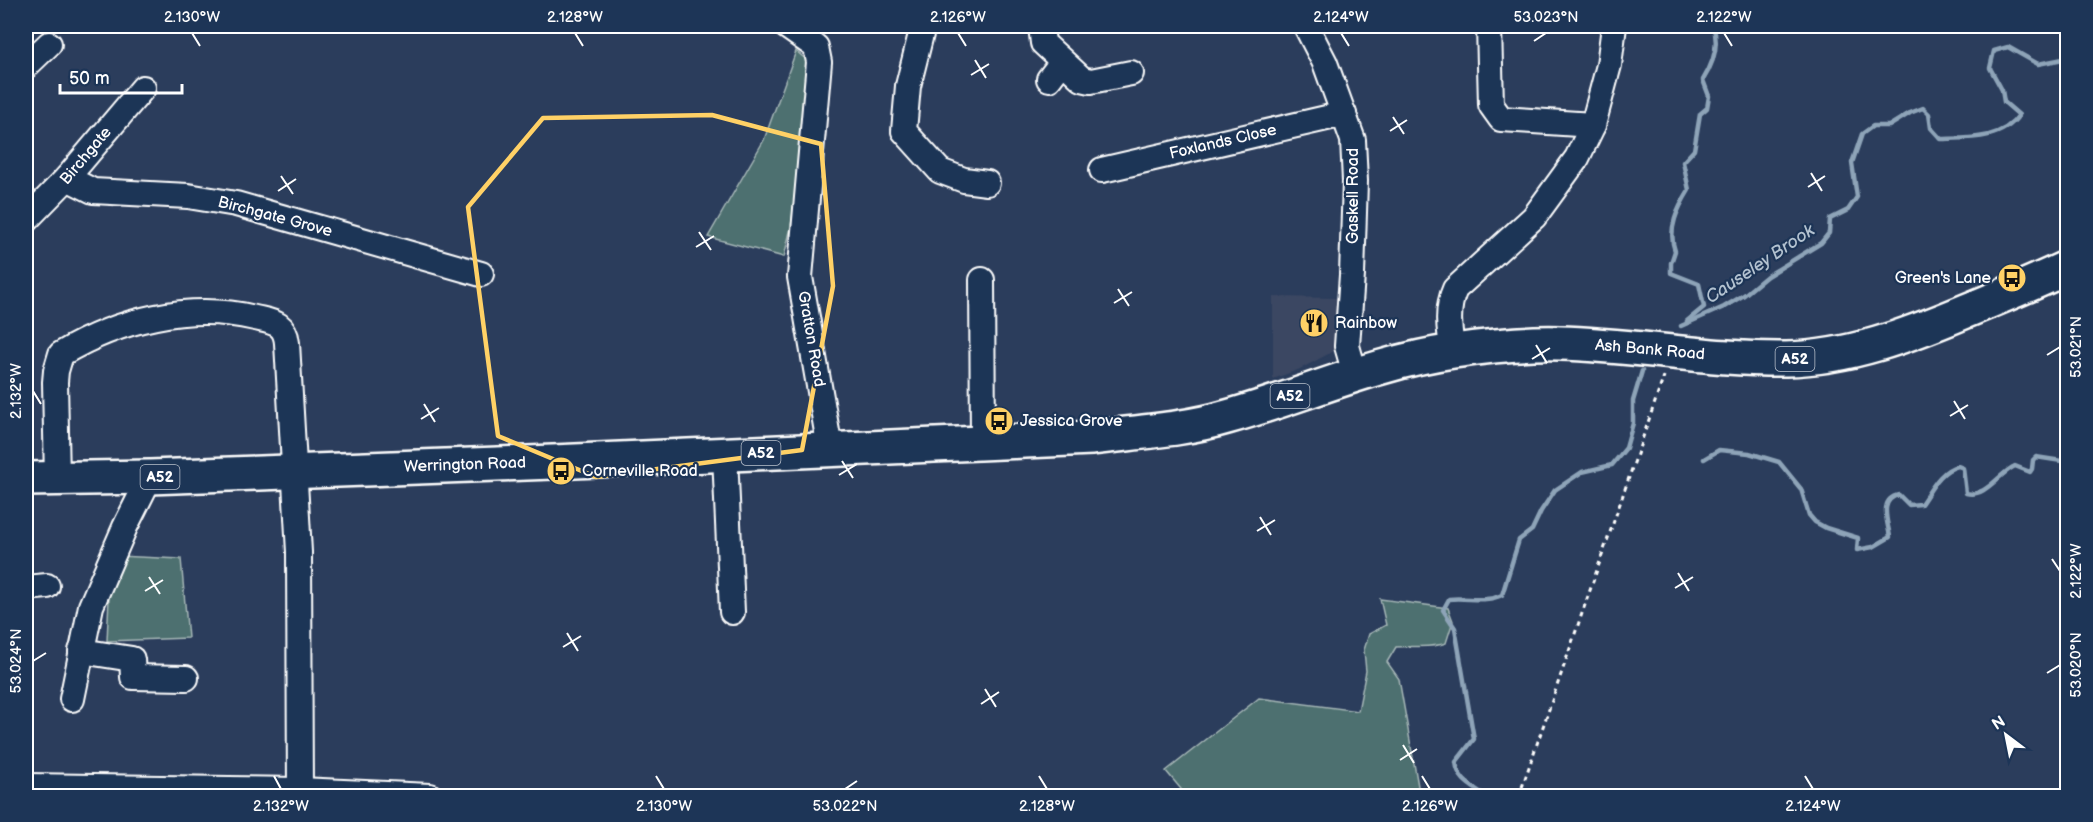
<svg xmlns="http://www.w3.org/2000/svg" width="2093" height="822" font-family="'Balsamiq Sans',sans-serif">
<rect width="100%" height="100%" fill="#2b3d5c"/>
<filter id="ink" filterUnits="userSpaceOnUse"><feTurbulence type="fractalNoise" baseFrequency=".0167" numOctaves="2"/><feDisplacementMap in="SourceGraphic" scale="12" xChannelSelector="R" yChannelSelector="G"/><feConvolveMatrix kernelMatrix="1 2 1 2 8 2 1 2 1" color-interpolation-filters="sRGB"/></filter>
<g filter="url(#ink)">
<polygon fill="#3b4762" points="1273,297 1337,298 1334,351 1300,369 1273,379"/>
<g fill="#4d6f6f" stroke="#a6b7b7" stroke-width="1.5">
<polygon points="796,51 809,62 811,71 791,227 784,257 708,237 764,140"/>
<polygon points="117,556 181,559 188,638 107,641 110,578"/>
<path d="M1380,599L1448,608L1453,621L1446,643C1430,649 1414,645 1396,647L1387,662L1399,679L1418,786L1414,796H1183L1181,789L1166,771L1259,698L1358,711L1366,671L1364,650L1369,634L1386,625Z"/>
</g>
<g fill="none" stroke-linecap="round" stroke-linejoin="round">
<g stroke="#8ea4b8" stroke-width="4.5">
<path d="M1687,321L1704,307L1699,284L1671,273V263L1675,251C1667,229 1678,208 1689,190L1683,162L1694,150L1700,114L1707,108L1709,96L1703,80C1713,64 1720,45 1713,26"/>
<path d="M1681,326L1724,307L1744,295L1767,276L1821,243L1829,233L1830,219L1848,210L1857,197L1852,163L1862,134L1873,126H1889L1910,113L1923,108L1929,114L1931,128L1941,139C1969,138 2002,140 2019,115L2004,102L2002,90L1990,68L1994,51L2008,47L2038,64L2068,58"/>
<path d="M1704,459L1719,450L1749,453L1779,462L1801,489L1809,515L1815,522L1826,528L1858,538L1857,550L1873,547L1890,537C1888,522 1878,499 1899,495L1909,505L1921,504C1931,490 1940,470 1958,466L1963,468L1966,493C1986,498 1999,473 2015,466L2030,472L2032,469L2033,460L2036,457L2068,462"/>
<path d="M1486,796C1472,786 1458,781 1456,762L1474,739L1455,628L1443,610L1449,599C1467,597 1486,603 1502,595L1519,540L1532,530L1541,511L1555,490L1582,472L1612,465L1626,448L1633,423V401L1642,371"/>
</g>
<g stroke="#fff" stroke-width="28">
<g id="minor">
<polyline points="786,26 816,47 819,62 800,277 830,449"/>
<polyline points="925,26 922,30 908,86 904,131 940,171 964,180 987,183"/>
<polyline points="1041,26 1043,43 1082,79 1091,81 1131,73"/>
<polyline points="1306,26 1325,63 1353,140 1355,181 1352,275 1347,346 1355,374"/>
<polyline points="1489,26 1491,105 1501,119 1593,125"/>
<polyline points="26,66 49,44"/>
<polyline points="1049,79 1062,62"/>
<polyline points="1102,170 1344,114"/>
<polyline points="67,178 93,191 188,196 236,204 481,274"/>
<polyline points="26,220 67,178 143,88"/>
<polyline points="982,280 983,442"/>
<path d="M1453,351C1449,330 1446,309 1455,289L1534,217L1577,158L1593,125L1609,65L1614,26"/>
<polyline points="725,455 732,612"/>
<path d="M57,480L55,382L56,371L61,354C118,320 189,302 255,318C272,322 285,322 287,343L299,552L300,796"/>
<polyline points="26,588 47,586"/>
<polyline points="81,651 132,659 133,677 186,678"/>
<polyline points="72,699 91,606 125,527 150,477"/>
<polyline points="26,786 300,790 430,796"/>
</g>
</g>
<g stroke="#fff" stroke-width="38">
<path id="highway" d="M26,479L150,477L553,462L1092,438C1137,432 1183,430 1227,417C1303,396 1375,362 1454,351C1488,346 1525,342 1560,343C1635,345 1711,360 1786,359C1849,358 1909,335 1966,311C2000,297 2034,283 2068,267"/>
</g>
<polyline stroke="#fff" stroke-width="3" stroke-dasharray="4.5 4.5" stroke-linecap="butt" points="1519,796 1664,376"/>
<use href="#minor" stroke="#1d3557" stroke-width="24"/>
<use href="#highway" stroke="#1d3557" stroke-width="33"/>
</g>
</g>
<path fill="none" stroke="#ffd166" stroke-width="4.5" stroke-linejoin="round" d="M712,115L821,144L833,286L802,450L596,477L498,436L468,207L543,118Z"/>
<path fill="none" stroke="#fff" stroke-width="2" d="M192,33L200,46M575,33L583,46M958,33L966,46M1341,33L1349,46M1724,33L1732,46M1534,41L1546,33M975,60L986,78M971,75L989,64M1393,117L1404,134M1390,131L1407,120M1811,173L1822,191M281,176L293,194M1808,187L1825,176M278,191L296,179M699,232L711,250M696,247L714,236M1118,289L1129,306M1114,303L1132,292M1536,345L1547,363M2047,355L2060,347M1532,359L1550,348M33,391L41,404M1954,401L1965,419M424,404L435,422M1950,416L1968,405M421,419L439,408M842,461L853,478M839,475L857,464M1260,517L1271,535M1257,531L1275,520M2052,559L2060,571M1678,573L1689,591M149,577L160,594M1675,588L1693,577M145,591L163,580M567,633L578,651M563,647L581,636M33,661L46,653M2047,673L2060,665M985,689L996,707M981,704L999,692M1403,745L1414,763M1400,760L1417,749M274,776L281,789M656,776L664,789M1039,776L1047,789M1422,776L1430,789M1805,776L1813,789M845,789L857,781"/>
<defs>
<g id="bus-disc" transform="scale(1.5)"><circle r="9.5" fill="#ffd166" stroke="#1d3557"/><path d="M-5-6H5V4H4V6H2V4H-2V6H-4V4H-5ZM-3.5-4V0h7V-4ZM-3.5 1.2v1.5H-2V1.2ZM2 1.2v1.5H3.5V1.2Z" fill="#111"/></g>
<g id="restaurant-disc" transform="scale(1.5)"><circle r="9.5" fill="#ffd166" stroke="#1d3557"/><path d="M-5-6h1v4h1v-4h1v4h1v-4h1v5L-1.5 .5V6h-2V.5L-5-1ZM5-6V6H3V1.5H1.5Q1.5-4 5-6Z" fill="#111"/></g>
</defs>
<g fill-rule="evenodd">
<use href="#bus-disc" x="2012" y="278"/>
<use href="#restaurant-disc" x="1314" y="323"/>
<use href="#bus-disc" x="999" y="421"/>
<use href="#bus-disc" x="561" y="471"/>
</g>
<g text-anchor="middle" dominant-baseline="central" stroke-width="4.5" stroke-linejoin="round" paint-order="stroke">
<g fill="#1d3557" stroke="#bbc2cd" stroke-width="1.5">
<rect x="1775.5" y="347" width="39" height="24" rx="4.5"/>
<rect x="1270.5" y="384" width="39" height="24" rx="4.5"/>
<rect x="741.5" y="441" width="39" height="24" rx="4.5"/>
<rect x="140.5" y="465" width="39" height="24" rx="4.5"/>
</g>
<g font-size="15" font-weight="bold" fill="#fff">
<text x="1795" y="359">A52</text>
<text x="1290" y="396">A52</text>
<text x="761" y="453">A52</text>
<text x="160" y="477">A52</text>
</g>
<g font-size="16" fill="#fff" stroke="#1d3557">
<text transform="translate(1223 142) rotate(-13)">Foxlands Close</text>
<text transform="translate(86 156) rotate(-50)">Birchgate</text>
<text transform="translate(1353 196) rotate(-90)">Gaskell Road</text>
<text transform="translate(275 217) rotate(15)">Birchgate Grove</text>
<text transform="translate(811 339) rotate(80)">Gratton Road</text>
<text transform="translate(1650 350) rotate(5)">Ash Bank Road</text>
<text transform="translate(465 465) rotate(-2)">Werrington Road</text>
</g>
<g font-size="16" fill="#fff" stroke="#1d3557" text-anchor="start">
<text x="1991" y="278" text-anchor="end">Green's Lane</text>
<text x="1335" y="323">Rainbow</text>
<text x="1020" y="421">Jessica Grove</text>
<text x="582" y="471">Corneville Road</text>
</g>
<g font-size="18" font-style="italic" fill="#b3c2d0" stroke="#1d3557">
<text transform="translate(1760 264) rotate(-34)">Causeley Brook</text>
</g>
</g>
<rect width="2093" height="822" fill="none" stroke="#1d3557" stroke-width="66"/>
<g transform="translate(2006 735) rotate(328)" stroke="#1d3557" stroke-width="4.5" paint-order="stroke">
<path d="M0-4.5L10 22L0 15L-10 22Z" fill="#ffffff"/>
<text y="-9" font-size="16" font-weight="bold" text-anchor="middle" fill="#ffffff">N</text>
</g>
<path d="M60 84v9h122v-9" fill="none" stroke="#ffffff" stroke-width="3"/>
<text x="69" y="84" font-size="18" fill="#ffffff" stroke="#1d3557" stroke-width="4.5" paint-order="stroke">50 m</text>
<rect x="33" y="33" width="2027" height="756" fill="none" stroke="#fff" stroke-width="2"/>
<g font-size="15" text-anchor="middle" fill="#fff">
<text x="192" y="22">2.130°W</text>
<text x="575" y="22">2.128°W</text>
<text x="958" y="22">2.126°W</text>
<text x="1341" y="22">2.124°W</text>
<text x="1546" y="22">53.023°N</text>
<text x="1724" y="22">2.122°W</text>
<text transform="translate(2076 347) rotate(-90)" y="5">53.021°N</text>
<text transform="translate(16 391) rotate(-90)" y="5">2.132°W</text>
<text transform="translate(2076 571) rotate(-90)" y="5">2.122°W</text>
<text transform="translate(16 661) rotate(-90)" y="5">53.024°N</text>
<text transform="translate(2076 665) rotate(-90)" y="5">53.020°N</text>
<text x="281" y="811">2.132°W</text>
<text x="664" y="811">2.130°W</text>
<text x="845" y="811">53.022°N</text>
<text x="1047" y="811">2.128°W</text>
<text x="1430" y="811">2.126°W</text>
<text x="1813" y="811">2.124°W</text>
</g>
</svg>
